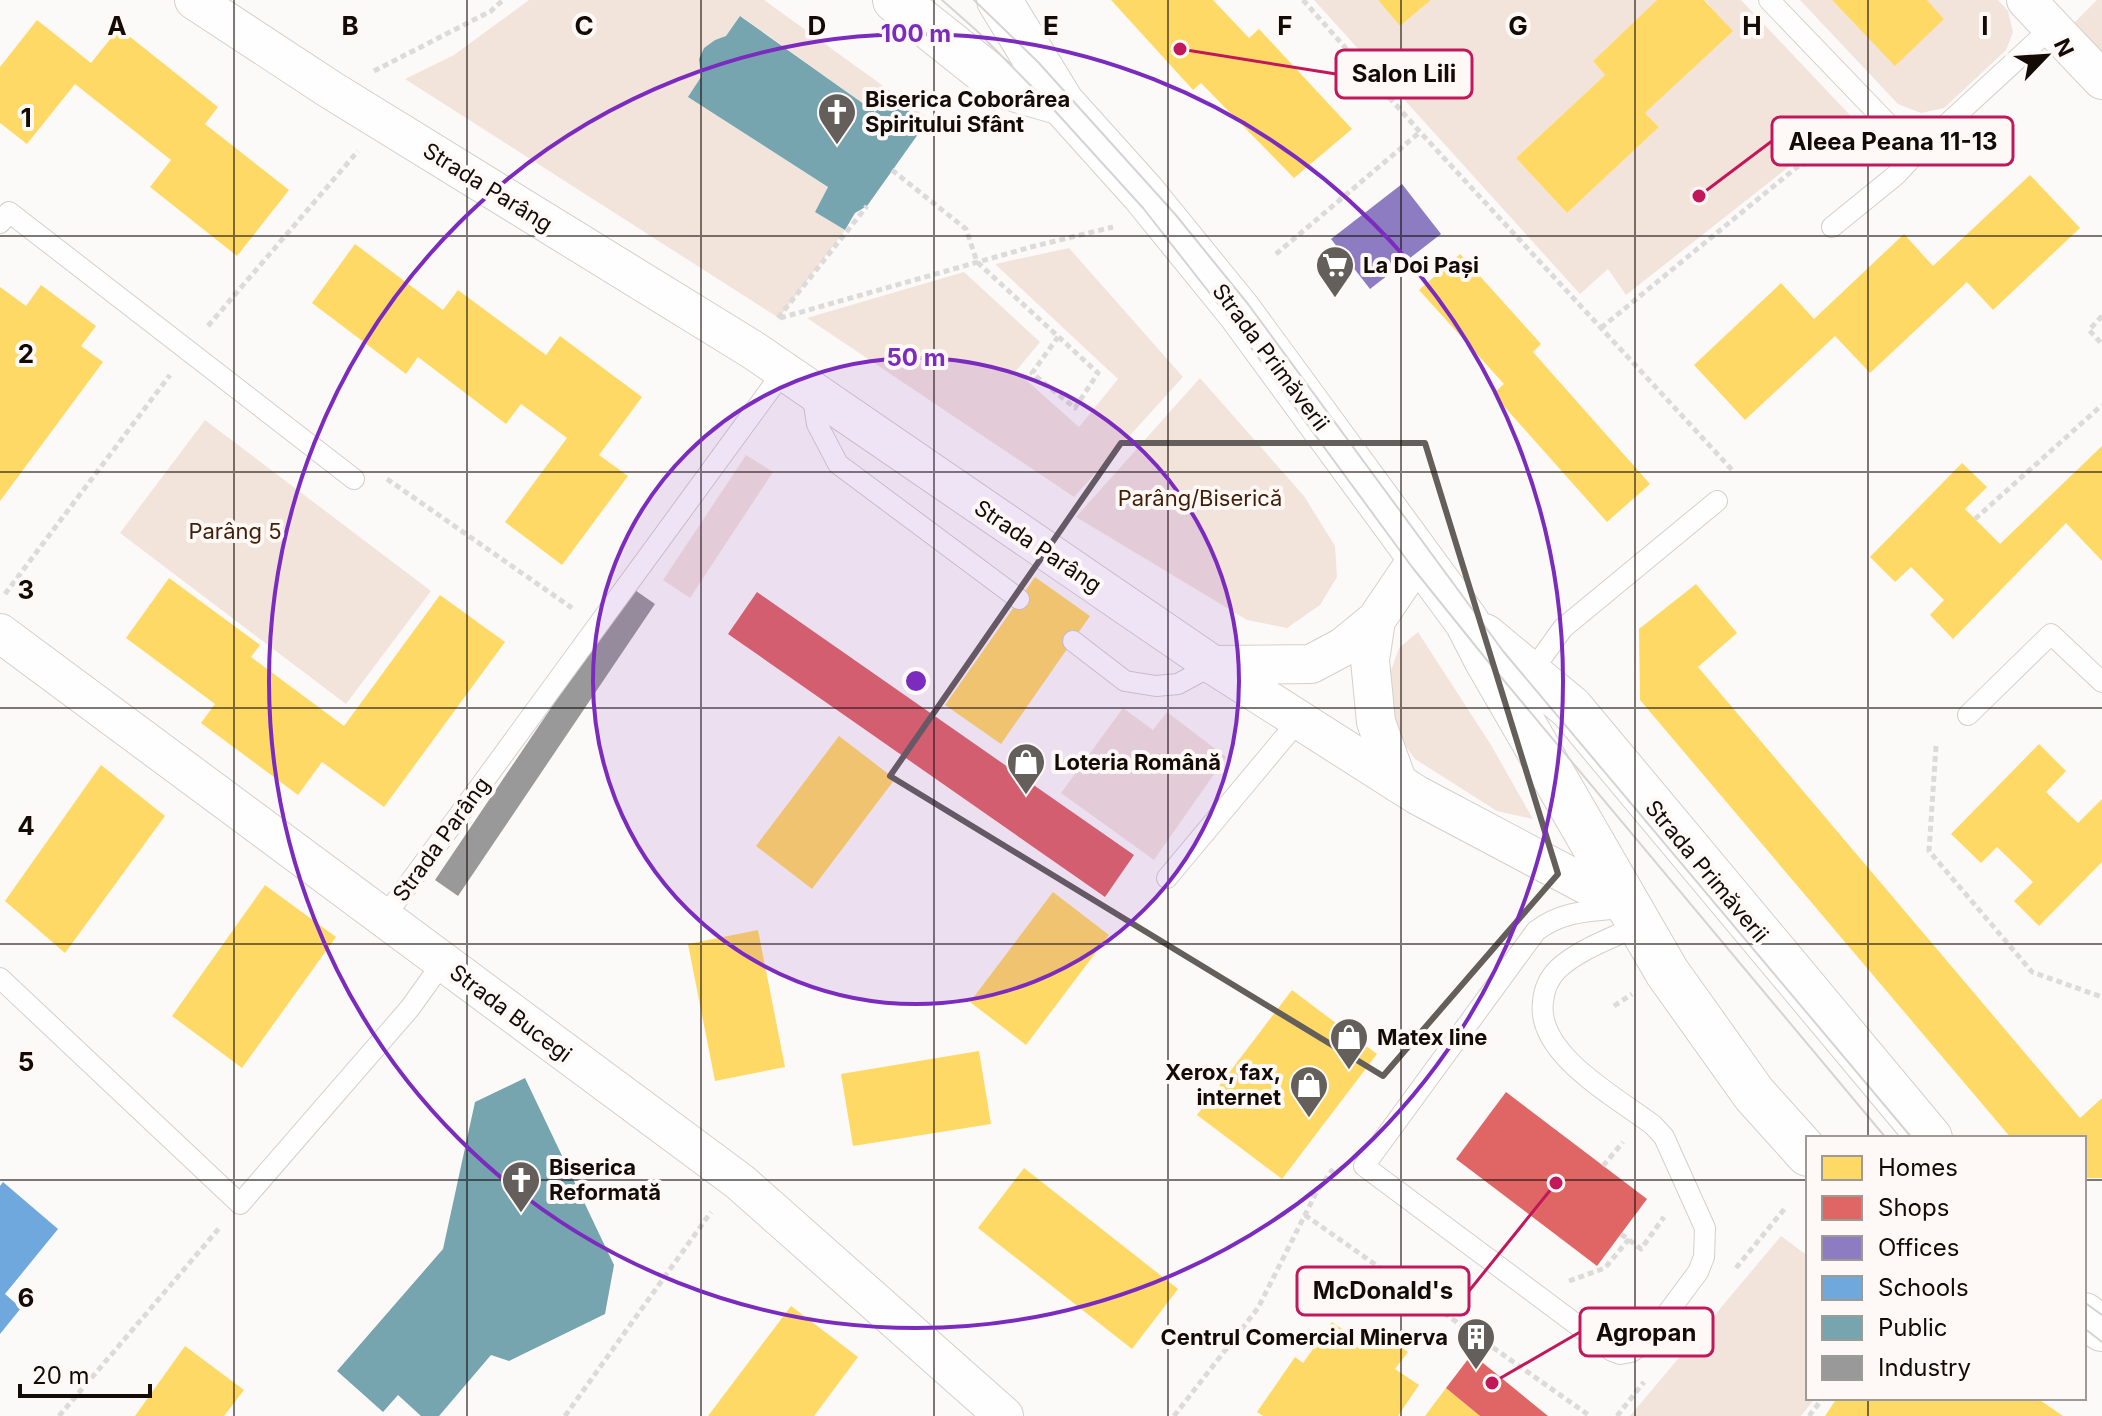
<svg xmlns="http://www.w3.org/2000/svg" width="2102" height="1416" font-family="Inter,sans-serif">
<rect width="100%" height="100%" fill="#fcfaf8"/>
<g fill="#f2e3db">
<polygon points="529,0 764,0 925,116 926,123 887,96 875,112 741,16 726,36 715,40 704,48 699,59 701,77 689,97 828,187 815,212 845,230 779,318 405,79 454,55"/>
<polygon points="1314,0 1378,0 1400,26 1431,0 1657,0 1593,61 1605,75 1516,158 1567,213 1659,127 1645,113 1732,31 1705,0 1741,0 1864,130 1805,154 1626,295 1608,269 1580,294"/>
<polygon points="1800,0 1832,0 1895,65 1944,19 1927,0 1998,0 2008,11 2013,32 2006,50 1944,108 1921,113 1898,104"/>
<polygon points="2097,0 2102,0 2102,65 2073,24"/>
<polygon points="1069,248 1183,377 1074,497 807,318 964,272 1040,342 1016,371 1079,427 1118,379 995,264"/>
<polygon points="1200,378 1304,496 1335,546 1337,577 1320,605 1287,628 1247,620 1076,517"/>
<polygon points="205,420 431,591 346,704 120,533"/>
<polygon points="746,455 773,472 690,598 663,580"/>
<polygon points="1418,632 1491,745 1533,819 1497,811 1415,759 1396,733 1389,676 1399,648"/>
<polygon points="1123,708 1153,730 1167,712 1226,757 1154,860 1061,793"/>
<polygon points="1781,1236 1808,1256 1808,1398 1815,1398 1801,1416 1630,1416"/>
</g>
<g fill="#ffd966">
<polygon points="1111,0 1213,0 1249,38 1259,29 1352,129 1294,178 1201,83 1193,90"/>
<polygon points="1378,0 1431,0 1400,26"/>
<polygon points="1657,0 1704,0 1733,31 1645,113 1659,127 1567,213 1516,158 1605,75 1593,61"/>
<polygon points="1832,0 1927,0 1944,19 1895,66"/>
<polygon points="37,20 91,63 119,28 218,107 205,124 289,190 237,256 150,187 171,160 75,84 27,144 0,123 0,67"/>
<polygon points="2030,175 2080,228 1993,310 1967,282 1870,373 1835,336 1745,420 1694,365 1781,283 1814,319 1904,234 1933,266"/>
<polygon points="355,244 443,310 458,290 546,355 560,336 642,397 599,455 628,476 562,565 505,522 567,438 521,404 506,424 418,357 406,374 312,303"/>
<polygon points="1460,254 1541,344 1533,352 1650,484 1607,522 1493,394 1504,384 1419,290"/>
<polygon points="41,285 96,326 81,346 103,362 0,501 0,287 26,306"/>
<polygon points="2102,446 2102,561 2066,523 1953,639 1930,615 1944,600 1911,567 1895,582 1870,557 1962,463 1987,487 1965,509 2000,544"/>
<polygon points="1035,577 1090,616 1001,744 945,705"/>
<polygon points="169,578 260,645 251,657 344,726 440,595 505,642 384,807 322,762 298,795 201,723 215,704 126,638"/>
<polygon points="1696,584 1737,633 1698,667 2080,1118 2102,1098 2102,1178 2084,1178 2084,1138 2011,1138 1640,700 1639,629"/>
<polygon points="839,736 895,779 812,889 756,846"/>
<polygon points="2039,744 2066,771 2046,792 2078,823 2102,799 2102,862 2039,926 2014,901 2033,882 1997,847 1981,863 1951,834"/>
<polygon points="101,765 165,816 65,953 5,901"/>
<polygon points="265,885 336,937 242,1068 172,1016"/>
<polygon points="1053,892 1109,935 1026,1045 970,1002"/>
<polygon points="758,930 785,1067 715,1081 688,944"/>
<polygon points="1292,990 1377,1054 1282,1179 1197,1115"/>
<polygon points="979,1051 991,1124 853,1146 841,1074"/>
<polygon points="1024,1168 1178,1289 1132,1349 978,1228"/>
<polygon points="791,1306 858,1357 814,1416 708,1416"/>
<polygon points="1332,1322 1361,1342 1371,1327 1408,1352 1395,1369 1419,1385 1398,1416 1263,1416 1257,1412 1295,1357 1303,1363"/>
<polygon points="185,1346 244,1390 224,1416 135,1416"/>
<polygon points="1446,1388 1480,1416 1425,1416"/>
<polygon points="1837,1398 2037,1398 2063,1416 1825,1416"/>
</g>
<g fill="#e06666">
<polygon points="757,592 1134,855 1105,897 728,634"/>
<polygon points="1506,1092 1647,1199 1597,1266 1456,1159"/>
<polygon points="1472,1354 1548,1416 1480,1416 1446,1388"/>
</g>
<polygon fill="#8e7cc3" points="1402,184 1441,234 1370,289 1331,239"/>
<polygon fill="#6fa8dc" points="3,1182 58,1229 5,1294 21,1308 0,1334 0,1186"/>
<g fill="#76a5af">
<polygon points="740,16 875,112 887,96 926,123 867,206 855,213 845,230 815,212 828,187 688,97 701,77 699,59 704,48 715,40 726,36"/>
<polygon points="525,1078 614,1265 605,1314 509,1361 491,1355 439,1416 421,1416 398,1395 383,1412 337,1371 443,1249 475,1102"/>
</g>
<polygon fill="#999" points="632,588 655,604 458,896 435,880"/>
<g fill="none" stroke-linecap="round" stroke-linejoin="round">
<g stroke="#d4cfcb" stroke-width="22">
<g id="lane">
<polyline points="1769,0 1889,125 1923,146"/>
<polyline points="0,223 9,212 354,479"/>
<polyline points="1832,227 1896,175 1923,146 2051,28"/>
<polyline points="812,392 817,424 838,464 1019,599"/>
<polyline points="1073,641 1125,681 1156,686 1178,684 1213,665"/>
<polyline points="1530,674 1563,628 1717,501"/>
<polyline points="1968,715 2051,634 2102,682"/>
<polyline points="1167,878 1299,720"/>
<path d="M1621,908C1589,911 1562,911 1536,931L1364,1166L1612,1351L1620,1354L1631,1352L1646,1342L1698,1272L1704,1257L1705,1228L1664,1137L1653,1125C1616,1097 1536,1054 1543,1002C1544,989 1549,978 1558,969C1579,949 1613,938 1639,925"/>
<polyline points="383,919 783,372"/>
<polyline points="0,978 240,1204 410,1008 443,962"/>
</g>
</g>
<g stroke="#d4cfcb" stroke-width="40">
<g id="street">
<polyline points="194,0 331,90 753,350 1213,665 1417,795 1628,907"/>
<polyline points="2026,0 2102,80"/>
<polyline points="1376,620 1370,660 1376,722 1398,783"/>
<polyline points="0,633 740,1182 1004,1416"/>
<polyline points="1213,665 1311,664 1343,647 1376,620 1412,567 1421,560"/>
</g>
</g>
<g stroke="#d4cfcb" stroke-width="46">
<g id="secondary">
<polyline points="895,0 1003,86 1062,103"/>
<polyline points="999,0 1062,103 1143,193 1239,311 1467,622 1486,659 1667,972 1754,1094 1808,1154"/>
<polyline points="1484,636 1571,708 1930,1138"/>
<polyline points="2084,1315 2102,1329"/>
</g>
</g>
<g stroke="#dddbda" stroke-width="5" stroke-dasharray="6 4" stroke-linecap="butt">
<polyline points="1303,0 1420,132 1734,472"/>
<polyline points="374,71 491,11 503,0"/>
<polyline points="892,170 966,229 977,262 1098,373 1075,408 1032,373 1058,337"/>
<polyline points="1276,254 1420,132"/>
<polyline points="2102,316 2089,330 2102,344"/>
<polyline points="778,318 867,206"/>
<polyline points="780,318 1031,247 1113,227"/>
<polyline points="208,326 358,151"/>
<polyline points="1601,328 1797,167 1861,141"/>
<polyline points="387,479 572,608"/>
<polyline points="1975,519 2102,405"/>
<polyline points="5,594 170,375"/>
<polyline points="1936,746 1929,851 2032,972 2102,997"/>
<polyline points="1614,1006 1632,994"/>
<polyline points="1603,1166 1623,1142"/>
<polyline points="1305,1215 1590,1416"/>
<polyline points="1621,1234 1641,1249 1664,1217"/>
<polyline points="1736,1268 1786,1207"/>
<polyline points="1569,1281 1605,1268 1629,1239"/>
<polyline points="59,1416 221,1226"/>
<polyline points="565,1416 711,1212"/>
<polyline points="1174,1416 1258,1308 1316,1193 1333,1169"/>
<polyline points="1617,1416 1644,1382"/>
<polyline points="1809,1416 1823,1398"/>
</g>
<use href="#lane" stroke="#fffefe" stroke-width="20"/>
<use href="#street" stroke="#fffefe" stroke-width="38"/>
<use href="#secondary" stroke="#fffefe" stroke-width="44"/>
<g stroke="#d5d4d3" stroke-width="2">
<polyline points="942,0 976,30 1045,100 1143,208 1230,319 1412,567 1486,659 1886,1138"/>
<polyline points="974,0 1038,62 1175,214 1248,304 1503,651 1912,1138"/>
<polyline points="2084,1302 2102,1315"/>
<polyline points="2084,1328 2102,1342"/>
</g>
</g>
<path fill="none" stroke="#655f5b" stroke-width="6" stroke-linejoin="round" d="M1121,443H1425L1558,874L1383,1076L890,776Z"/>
<path fill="none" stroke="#140b06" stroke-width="2" stroke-opacity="0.55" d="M234,0V1416M467,0V1416M701,0V1416M934,0V1416M1168,0V1416M1401,0V1416M1635,0V1416M1868,0V1138M0,236H2102M0,472H2102M0,708H2102M0,944H2102M0,1180H1808M2084,1180H2102M1868,1398V1416"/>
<circle cx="916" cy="681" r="323" fill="#7b2cbf" fill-opacity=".12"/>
<g fill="none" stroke="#7b2cbf" stroke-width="4">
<circle cx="916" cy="681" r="323"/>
<circle cx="916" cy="681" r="647"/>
</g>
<defs>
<g id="church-pin" transform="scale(2)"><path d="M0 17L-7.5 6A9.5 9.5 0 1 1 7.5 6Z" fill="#655f5b" stroke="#fef9f6"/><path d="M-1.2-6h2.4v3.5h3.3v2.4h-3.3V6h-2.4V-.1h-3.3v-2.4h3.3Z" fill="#fff"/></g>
<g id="supermarket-pin" transform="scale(2)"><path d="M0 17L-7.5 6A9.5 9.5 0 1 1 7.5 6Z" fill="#655f5b" stroke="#fef9f6"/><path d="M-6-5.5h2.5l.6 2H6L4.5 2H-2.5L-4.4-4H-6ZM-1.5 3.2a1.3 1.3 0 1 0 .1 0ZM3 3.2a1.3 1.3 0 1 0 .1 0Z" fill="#fff"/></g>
<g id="shop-pin" transform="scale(2)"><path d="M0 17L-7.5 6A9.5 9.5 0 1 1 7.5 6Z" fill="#655f5b" stroke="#fef9f6"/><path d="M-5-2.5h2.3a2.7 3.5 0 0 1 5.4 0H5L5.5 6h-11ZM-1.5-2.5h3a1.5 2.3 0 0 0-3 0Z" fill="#fff"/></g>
<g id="building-pin" transform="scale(2)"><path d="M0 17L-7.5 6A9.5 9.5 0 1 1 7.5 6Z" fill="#655f5b" stroke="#fef9f6"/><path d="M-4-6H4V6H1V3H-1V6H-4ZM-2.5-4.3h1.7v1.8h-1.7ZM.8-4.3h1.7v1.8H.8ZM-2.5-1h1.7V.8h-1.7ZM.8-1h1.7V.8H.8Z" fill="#fff"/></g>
</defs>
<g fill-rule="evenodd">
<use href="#church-pin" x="837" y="112"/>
<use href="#supermarket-pin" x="1335" y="265"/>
<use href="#shop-pin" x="1026" y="762"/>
<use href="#shop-pin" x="1349" y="1037"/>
<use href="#shop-pin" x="1309" y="1085"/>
<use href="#church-pin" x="521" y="1180"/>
<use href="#building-pin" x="1476" y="1337"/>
</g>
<g text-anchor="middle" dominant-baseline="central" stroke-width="8" stroke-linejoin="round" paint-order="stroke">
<g font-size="22" font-weight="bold" fill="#140b06" stroke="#fef9f6" text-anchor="start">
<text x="865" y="99">Biserica Coborârea<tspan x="865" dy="25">Spiritului Sfânt</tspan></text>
<text x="1363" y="265">La Doi Pași</text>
<text x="1054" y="762">Loteria Română</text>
<text x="1377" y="1037">Matex line</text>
<text x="1281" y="1072" text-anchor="end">Xerox, fax,<tspan x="1281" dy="25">internet</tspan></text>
<text x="549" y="1167">Biserica<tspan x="549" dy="25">Reformată</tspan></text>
<text x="1448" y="1337" text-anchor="end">Centrul Comercial Minerva</text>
</g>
<g font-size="22" fill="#140b06" stroke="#fef9f6">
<text transform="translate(488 187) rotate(32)">Strada Parâng</text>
<text transform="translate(1271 357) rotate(53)">Strada Primăverii</text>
<text transform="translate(1038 546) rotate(34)">Strada Parâng</text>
<text transform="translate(441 839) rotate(-54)">Strada Parâng</text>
<text transform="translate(1707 871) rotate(50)">Strada Primăverii</text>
<text transform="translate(511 1013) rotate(37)">Strada Bucegi</text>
</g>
<g font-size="22" fill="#411e07" stroke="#fef9f6">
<text x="1200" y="498">Parâng/Biserică</text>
<text x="235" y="531">Parâng 5</text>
</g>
</g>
<g font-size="26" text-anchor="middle" font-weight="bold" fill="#140b06" stroke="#fef9f6" stroke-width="8" stroke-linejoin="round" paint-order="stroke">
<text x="117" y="35">A</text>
<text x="350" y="35">B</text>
<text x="584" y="35">C</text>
<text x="817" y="35">D</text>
<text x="1051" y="35">E</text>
<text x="1285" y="35">F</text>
<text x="1518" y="35">G</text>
<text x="1752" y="35">H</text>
<text x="1985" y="35">I</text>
<text x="26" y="127">1</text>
<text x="26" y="363">2</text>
<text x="26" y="599">3</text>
<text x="26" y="835">4</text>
<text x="26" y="1071">5</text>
<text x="26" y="1307">6</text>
</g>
<circle cx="916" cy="681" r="12" fill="#7b2cbf" stroke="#fef9f6" stroke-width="4"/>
<g font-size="24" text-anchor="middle" font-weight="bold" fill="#7b2cbf" stroke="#fef9f6" stroke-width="8" stroke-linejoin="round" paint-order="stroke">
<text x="916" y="42">100 m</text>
<text x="916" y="366">50 m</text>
</g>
<path fill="none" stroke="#c2185b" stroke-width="3" d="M1180 49L1336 74M1699 196L1772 141M1556 1183L1469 1291M1492 1383L1580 1332"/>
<g fill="#c2185b" stroke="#fef9f6" stroke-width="3">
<circle cx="1180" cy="49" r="8"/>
<circle cx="1699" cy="196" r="8"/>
<circle cx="1556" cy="1183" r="8"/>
<circle cx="1492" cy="1383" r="8"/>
</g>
<g fill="#fef9f6" stroke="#c2185b" stroke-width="3">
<rect x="1336" y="50" width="136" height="48" rx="8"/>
<rect x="1772" y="117" width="241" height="48" rx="8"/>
<rect x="1297" y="1267" width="172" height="48" rx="8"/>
<rect x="1580" y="1308" width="133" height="48" rx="8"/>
</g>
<g font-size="24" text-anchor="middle" font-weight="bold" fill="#140b06">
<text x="1404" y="82">Salon Lili</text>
<text x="1893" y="150">Aleea Peana 11-13</text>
<text x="1383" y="1299">McDonald's</text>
<text x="1646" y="1341">Agropan</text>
</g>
<rect x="1806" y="1136" width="280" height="264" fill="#fef9f6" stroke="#a09a96" stroke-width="2"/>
<rect x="1822" y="1156" width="40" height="24" fill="#ffd966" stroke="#a09a96" stroke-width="2"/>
<text x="1878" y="1176" font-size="24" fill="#140b06">Homes</text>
<rect x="1822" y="1196" width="40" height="24" fill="#e06666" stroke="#a09a96" stroke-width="2"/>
<text x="1878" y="1216" font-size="24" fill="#140b06">Shops</text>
<rect x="1822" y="1236" width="40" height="24" fill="#8e7cc3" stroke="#a09a96" stroke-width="2"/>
<text x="1878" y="1256" font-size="24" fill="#140b06">Offices</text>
<rect x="1822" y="1276" width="40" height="24" fill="#6fa8dc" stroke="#a09a96" stroke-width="2"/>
<text x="1878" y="1296" font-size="24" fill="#140b06">Schools</text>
<rect x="1822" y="1316" width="40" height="24" fill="#76a5af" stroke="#a09a96" stroke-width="2"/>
<text x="1878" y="1336" font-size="24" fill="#140b06">Public</text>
<rect x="1822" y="1356" width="40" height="24" fill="#999999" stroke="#a09a96" stroke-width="2"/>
<text x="1878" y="1376" font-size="24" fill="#140b06">Industry</text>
<g transform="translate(2046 56) rotate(65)" stroke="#fef9f6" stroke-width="6" paint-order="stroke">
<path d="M0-6L14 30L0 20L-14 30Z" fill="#140b06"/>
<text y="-12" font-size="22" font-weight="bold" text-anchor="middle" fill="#140b06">N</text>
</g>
<path d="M20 1384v12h130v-12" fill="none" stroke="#140b06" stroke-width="4"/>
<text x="32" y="1384" font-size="24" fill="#140b06" stroke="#fef9f6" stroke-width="6" paint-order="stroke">20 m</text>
</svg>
